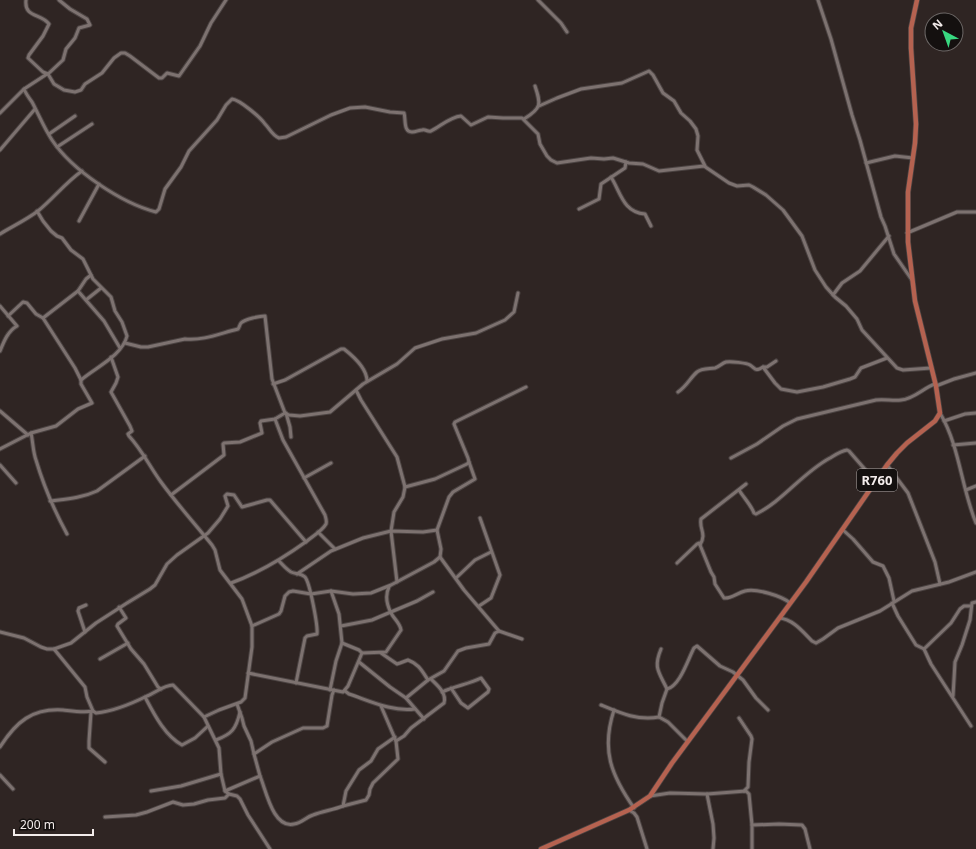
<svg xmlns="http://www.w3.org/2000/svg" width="976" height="849" font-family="'Noto Sans',sans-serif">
<rect width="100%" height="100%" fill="#2f2523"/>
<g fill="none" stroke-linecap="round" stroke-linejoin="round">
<g stroke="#4b4342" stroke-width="5">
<g id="street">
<path d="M26,0C24,18 41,13 49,24L43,36L29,55L28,58L43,72L48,74L54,84L64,90L75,92L81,90L85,84L102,73L114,58L121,53H125L130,56L159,78H162L167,73L179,76L200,46L211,23L226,0"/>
<polyline points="538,0 561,23 567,32"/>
<polyline points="818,0 831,39 852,115 860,140 881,217 885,226 894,254 912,280"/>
<path d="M47,74L24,89C26,94 29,98 32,102C39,115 44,128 52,140C72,170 121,203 156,212L159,209L165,189L181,167L189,151L217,120L226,105L232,99C240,100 260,117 265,124C270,129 272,135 279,138L286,137L331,115L350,108L365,107L390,112L404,113C406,119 403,132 412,132C416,132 419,130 422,130C426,129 427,132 431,131C441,126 450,117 461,116L471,125L488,117L503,118H522L538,134L540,144L547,156L551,160L557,163L591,158L604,159L613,158L629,163L643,164L659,171L704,166L729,183L737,186L749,185L753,187L766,195L783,210L802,236L815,270L826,287L835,297L846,306L857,319L862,330L897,368L903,370L931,368"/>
<polyline points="48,74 63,60 66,49 75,38 79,28 90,25 87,19 70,9 59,0"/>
<polyline points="539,106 557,98 581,89 622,83 649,71 653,75 663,93 674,101 681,113 690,121 696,129 698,136 697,150 705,166"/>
<polyline points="0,113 24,89"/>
<path d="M524,119C542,108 541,104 535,86"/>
<polyline points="49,134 75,116"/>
<polyline points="57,147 92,124"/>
<polyline points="0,150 35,109"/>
<polyline points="866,163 895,156 913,158"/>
<path d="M611,177C621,193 623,212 645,214L651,226"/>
<polyline points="579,209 599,199 601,184 625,168 626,162"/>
<polyline points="79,221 99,184"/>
<polyline points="907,233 957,212 976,212"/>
<path d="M0,234C13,226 26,220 38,211C53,199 66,182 82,171"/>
<polyline points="78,291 104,321 120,348"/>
<polyline points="833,295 842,283 860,271 889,236"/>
<polyline points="86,300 101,288"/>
<path d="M0,306L17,326C8,331 4,341 0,351"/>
<polyline points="8,316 23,302 27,303 36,314 43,318 75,368 81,380"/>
<polyline points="43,318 78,291 86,279 91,275"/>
<path d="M125,343L141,347H148L185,339C203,341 221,333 238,329C239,328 240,324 241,323C245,319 260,316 265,316L272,379L285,413"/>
<path d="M111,357L118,377L116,383L111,392L130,426L132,431L128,434L129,436C142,450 150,467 161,482C177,504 195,524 212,545L215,550L220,570L242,599L252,626"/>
<polyline points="763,367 775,383 781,389 797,392 823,387 850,379 855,377 861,368 887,358"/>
<path d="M273,384L285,380L341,349H344C353,356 367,369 367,381"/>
<polyline points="936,386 954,379 976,373"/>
<polyline points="356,390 361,400 397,457 405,487 403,497 394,512 391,531 397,582"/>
<path d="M678,392C687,386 690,378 697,372C702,368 709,369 715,368C719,367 722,363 726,362C730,361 747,363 750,365C756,369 755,372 763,367H767L776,361"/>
<polyline points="0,411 28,435"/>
<polyline points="286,413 290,427 291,437"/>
<path d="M940,413C960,447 961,487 976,523"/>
<polyline points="944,421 965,414 976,413"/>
<path d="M31,433C33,442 33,452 36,460C44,487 54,510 67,534"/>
<polyline points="953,445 976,443"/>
<path d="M0,449L31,433L56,426L78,409L92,403L81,384V380C96,367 122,356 127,336L122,322L115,311L111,297L93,279L83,259L71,250L62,238L57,236L51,231L43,221L37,211"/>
<path d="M731,458L757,444L783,426L797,419L876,400C885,399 893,401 901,400C914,399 923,388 935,384"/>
<polyline points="469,462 475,479 453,492 449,497 437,530 441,549 440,557 464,590 499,631"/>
<polyline points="0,465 16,483"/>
<polyline points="887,465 908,493 935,562 940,584"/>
<polyline points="304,478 331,463"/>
<path d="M746,484L701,519C699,530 707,533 700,545L711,572L714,577L715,584L724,598C731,599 737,593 745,591C756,588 782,596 790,603"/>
<polyline points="405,487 435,479 467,464 469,462 468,458 454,424 455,422 526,387"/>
<path d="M739,490C744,498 751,505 754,513L756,514C783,501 802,473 830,458C835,455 841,451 847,450L849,451L876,482"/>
<polyline points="966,490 976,486"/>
<polyline points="171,495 224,455 223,444 224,443 240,442 262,433 260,423 261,421 275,419 285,413 289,415 300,416 330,412 363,384 397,364 415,348 442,339 476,333 505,320 514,312 518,293"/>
<path d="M50,501C66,499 82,498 97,491L145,456"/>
<polyline points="843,530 853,539 873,562 883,566 889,578 894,601"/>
<polyline points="318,532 335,549"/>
<path d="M279,561C283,565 286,569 291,572C295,574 301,573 305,577C310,583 318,626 317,634L307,636L305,638L296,683"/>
<polyline points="677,563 697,544 699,543 700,545"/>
<polyline points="297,574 331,551 363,538 391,531 423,532 437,530"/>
<polyline points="456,578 475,560 491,552"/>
<path d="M231,583C259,573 282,559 307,541C313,536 322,531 326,524C327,521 326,519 325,515L283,440L275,419"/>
<polyline points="892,603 898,616 916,645 924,649 931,664 971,726"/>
<polyline points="479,606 491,598 500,575 480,518"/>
<polyline points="119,607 126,618 118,624 117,626 131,649 144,664 158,687 161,689"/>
<path d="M779,618C793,619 803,632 812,641L816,643L823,639L838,628L880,611L912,591L949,582L976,572"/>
<polyline points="341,626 372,620 379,617 417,601 433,592"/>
<polyline points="0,632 24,638 41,647 47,649 54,649 71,643 96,623 127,603 150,589 155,585 167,564 177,555 208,533 220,519 228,506 225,496 227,494 234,495 242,507 267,500 270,500 306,542"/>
<polyline points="85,632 78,611 79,608 86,605"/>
<polyline points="342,643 359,650 362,653"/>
<polyline points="54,649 85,687 87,697 93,711"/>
<path d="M661,649C653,668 659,672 667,689L662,703L659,717L668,722L688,742"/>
<polyline points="924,649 951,623 960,609 964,606 970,606"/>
<path d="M381,653L397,664L400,663L408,660C419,664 422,671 428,680"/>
<polyline points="100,659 128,643"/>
<polyline points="359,662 390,687 406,698 424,719"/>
<path d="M248,673L343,692L348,686L362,653L386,652L401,630C400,623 394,619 391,613C387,605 385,595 389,587"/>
<path d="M667,689C680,686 688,659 694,648L697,646L720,666L733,672L743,680L756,698L768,710"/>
<polyline points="330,690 336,661 342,643 339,614 331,591"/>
<path d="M345,691L349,694C370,701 392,712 415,709"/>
<path d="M442,692C455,686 469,684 481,678L489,689L488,692L468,708L461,703L451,688"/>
<polyline points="953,696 955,662 962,645 970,620 972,603 976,602"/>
<path d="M145,697C154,714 165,736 182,745L195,738L208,726"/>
<polyline points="406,698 428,680 444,671 458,651 466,648 489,644 495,633 499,631 522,639"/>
<polyline points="237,704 242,718 244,726 251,741 254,754"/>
<path d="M601,705C620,713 638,721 659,717"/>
<path d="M614,710C601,750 611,775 634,808"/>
<polyline points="91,712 89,741 89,748 105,762"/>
<polyline points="204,717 219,710 241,702 245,698 252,647 252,626 279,614 281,611 285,596 289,592 293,591 311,594 331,591 353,594 371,593 391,585 434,562 440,557"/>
<polyline points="739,718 751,736 752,739 749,762 748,787 744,791"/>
<path d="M216,740C232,734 236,729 240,712"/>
<path d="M396,741L404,736L411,728L444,703C447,693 437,685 431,679"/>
<path d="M0,747C16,722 32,708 63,710C72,711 84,713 93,711L96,713C115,711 131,704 147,696C155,693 164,685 173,685L204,717L219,748L221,774L225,791L229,794L237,796L240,799L248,815L270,849"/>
<polyline points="0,775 13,789"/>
<path d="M260,776C266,790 273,829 294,824C302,823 306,817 313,815C323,811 333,810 343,806L346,791L359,770L371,761L378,749L395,737"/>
<polyline points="151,791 181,786 221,774"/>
<polyline points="225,791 260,776 254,754 272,742 303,728 323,728 327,726 332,695 334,690"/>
<polyline points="707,794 713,824 714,838 713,849"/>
<polyline points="650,796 670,793 707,794 746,791 749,794 752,825 752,849"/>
<polyline points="343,806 366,800 369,795 370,789 373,783 398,759 396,741 381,706"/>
<polyline points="629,810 634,813 637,817 647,849"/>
<polyline points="105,817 136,815 147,812 173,802 183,805 194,804 208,800 225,798 229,794"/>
<polyline points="752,825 779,824 802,825 805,829 810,849"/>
</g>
</g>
<g stroke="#4b4342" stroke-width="6">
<polyline id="primary" points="541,849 629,810 650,796 672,763 806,582 887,465 897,453 907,443 935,421 940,413 936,386 915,301 908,242 908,192 915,143 916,124 911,48 911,28 917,0"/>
</g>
<use href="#street" stroke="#7d7270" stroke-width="3"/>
<use href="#primary" stroke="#b56250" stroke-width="4.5"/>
</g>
<g text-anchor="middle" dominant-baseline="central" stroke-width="3" stroke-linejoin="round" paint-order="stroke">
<rect fill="#14100f" stroke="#b0aaa9" stroke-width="1" x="857" y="469" width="40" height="22" rx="3"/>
<g font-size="13" font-weight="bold" fill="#f3eceb">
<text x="877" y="480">R760</text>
</g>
</g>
<g transform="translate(944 32) rotate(319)"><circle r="19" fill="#14100f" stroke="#6d6867"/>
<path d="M0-3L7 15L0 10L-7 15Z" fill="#38d880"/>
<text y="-6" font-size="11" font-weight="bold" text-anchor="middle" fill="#f3eceb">N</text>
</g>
<path d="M14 829v6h79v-6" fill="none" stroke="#f3eceb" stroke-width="2"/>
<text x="20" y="829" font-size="12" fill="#f3eceb" stroke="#14100f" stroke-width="3" paint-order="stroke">200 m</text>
</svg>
